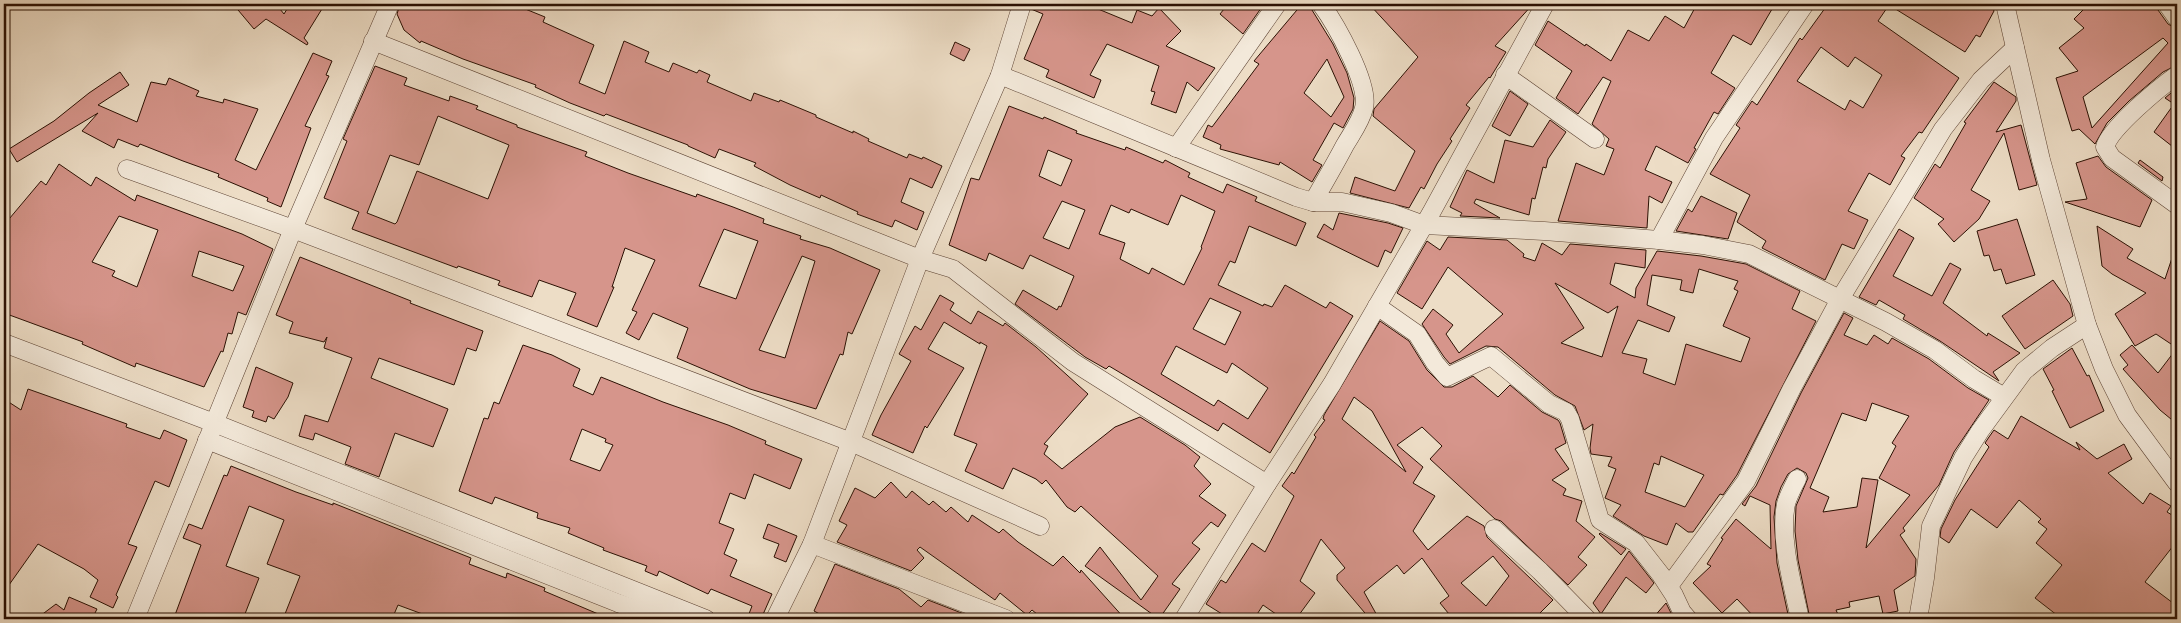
<svg xmlns="http://www.w3.org/2000/svg" width="2181" height="623" font-family="'IM FELL DW Pica',serif">
<rect width="100%" height="100%" fill="#edddc6"/>
<filter id="stains"><feTurbulence type="fractalNoise" baseFrequency=".004" numOctaves="4"/><feColorMatrix values="0 0 0 0 .2 0 0 0 0 .09 0 0 0 0 .02 0 0 0 .5 -.17"/></filter>
<radialGradient id="worn" r=".72"><stop offset=".6" stop-color="#630" stop-opacity="0"/><stop offset="1" stop-color="#630" stop-opacity=".3"/></radialGradient>
<g fill="#d6958b" stroke="#2b1003" fill-rule="evenodd">
<polygon points="233,4 276,4 284,14 290,4 325,4 304,38 308,43 307,45 266,19 254,29"/>
<polygon points="400,4 513,4 545,17 543,22 594,45 579,83 605,94 624,41 649,52 645,62 669,72 673,63 697,73 699,70 710,75 707,82 751,101 754,93 779,102 780,100 816,115 816,117 853,133 853,131 869,139 868,141 907,158 909,154 922,159 923,157 942,166 932,188 910,178 901,202 924,212 917,230 895,220 892,227 857,214 858,212 821,195 820,198 790,185 754,166 756,163 719,149 715,158 688,146 688,145 606,114 604,116 570,103 535,87 536,85 463,59 421,41 420,43 404,30 397,14"/>
<polygon points="1032,4 1086,4 1132,23 1137,10 1152,16 1159,8 1181,31 1166,46 1215,68 1198,91 1187,82 1176,113 1151,104 1155,92 1151,91 1159,66 1107,44 1090,75 1101,80 1094,98 1046,77 1049,70 1024,59 1043,14 1031,9"/>
<polygon points="1228,4 1264,4 1243,34 1220,14"/>
<path d="M1302,4H1311L1312,10L1333,44L1347,73L1354,98L1353,109L1343,128L1334,123L1313,160L1322,165L1312,182L1280,162L1279,165L1220,149L1221,145L1203,137L1208,125L1212,127L1259,64L1254,61ZM1327,59L1344,97L1331,117L1304,93Z"/>
<polygon points="1369,4 1533,4 1495,46 1506,52 1490,78 1489,77 1466,105 1470,108 1450,139 1452,141 1437,164 1424,189 1421,187 1409,208 1350,193 1355,177 1395,191 1415,151 1373,116 1374,109 1418,57"/>
<polygon points="1697,4 1775,4 1751,45 1733,35 1711,73 1735,88 1718,114 1714,112 1694,148 1696,149 1688,163 1656,146 1645,170 1672,182 1662,203 1649,196 1647,228 1558,221 1576,163 1604,175 1614,149 1606,146 1609,139 1592,124 1611,81 1603,77 1578,114 1556,98 1572,71 1535,45 1548,21 1585,46 1586,44 1611,61 1628,30 1649,41 1665,16 1684,28"/>
<path d="M1828,4H1992L1994,11L1980,37L1976,35L1965,52L1889,5L1878,21L1959,78L1922,133L1919,132L1901,156L1905,158L1890,185L1869,173L1848,211L1868,220L1854,249L1842,244L1825,280L1762,248L1766,241L1737,222L1750,195L1710,174L1740,128L1736,125L1752,101L1757,105L1800,38L1802,40ZM1821,47L1848,67L1855,57L1882,75L1863,108L1850,100L1845,110L1797,81Z"/>
<path d="M2089,4H2157L2158,10L2168,24L2177,29V65L2163,72L2129,101L2107,123L2095,144L2079,129L2072,131L2056,78L2078,71L2059,48L2084,28L2074,19ZM2163,38L2168,43L2092,128L2083,97Z"/>
<polygon points="955,42 970,49 964,61 950,54"/>
<polygon points="313,53 332,61 326,75 329,76 305,126 311,128 281,207 267,201 268,198 218,177 219,174 183,161 140,144 138,147 118,139 114,148 82,131 98,113 17,162 9,149 54,121 89,93 120,72 129,85 98,105 137,122 151,82 166,85 169,78 199,91 196,96 223,103 224,99 258,109 235,160 256,170"/>
<path d="M375,66L407,78L404,85L449,101L450,96L478,106L476,109L517,125V127L587,152L585,156L628,173L696,197L697,194L733,207L764,219L763,223L801,236L800,239L830,248L880,270L852,334L848,332L843,355L840,354L816,409L750,389L677,358L688,328L653,313L639,340L626,333L637,312L632,310L655,260L625,248L612,287H614L597,327L567,315L576,293L539,280L532,297L498,285L500,281L458,266L457,268L352,229L359,212L324,198L347,141L343,139ZM438,116L509,145L488,199L417,171L397,222L395,224L367,213L390,155L419,165ZM724,229L758,241L736,299L699,286ZM802,256L815,261L785,358L759,350Z"/>
<polygon points="1994,82 2016,97 2016,101 1996,132 2021,125 2037,185 2019,190 2004,133 1971,190 1990,201 1979,219 1954,242 1938,224 1944,219 1914,198 1935,164 1940,168 1966,123 1964,122"/>
<polygon points="2177,88 2177,150 2154,132 2174,104 2165,98"/>
<polygon points="1510,91 1528,104 1510,136 1492,126"/>
<path d="M1009,106L1043,119L1044,117L1077,131L1076,133L1125,150L1126,147L1163,163L1165,160L1190,173L1188,177L1223,193L1227,184L1257,197L1255,201L1306,223L1296,246L1249,226L1235,263L1230,261L1218,285L1263,306L1264,304L1272,307L1285,285L1326,308L1330,302L1353,316L1270,453L1223,423L1218,431L1109,366L1106,369L1085,357L1015,304L1023,290L1057,310L1059,306L1061,307L1074,276L1030,255L1023,269L989,253L986,261L949,245L971,178L979,180ZM1048,150L1072,160L1061,186L1039,176ZM1181,195L1215,211L1201,247L1202,248L1184,285L1152,268L1149,274L1120,259L1125,243L1099,234L1111,205L1129,213L1131,209L1168,225ZM1062,201L1085,210L1069,249L1043,238ZM1210,298L1241,312L1225,345L1193,329ZM1176,346L1227,373L1232,363L1268,388L1248,419L1218,400L1214,406L1161,374Z"/>
<polygon points="1550,120 1566,132 1548,159 1546,168 1543,167 1535,199 1532,198 1529,215 1476,199 1474,203 1500,218 1460,216 1462,213 1450,207 1467,170 1494,183 1505,140 1533,147"/>
<polygon points="2098,156 2106,167 2152,200 2140,227 2065,202 2087,199 2076,163"/>
<polygon points="2140,160 2163,177 2162,181 2138,163"/>
<path d="M59,164L91,186L96,177L135,201L137,195L242,234L273,249L246,315L238,312L232,334L228,333L223,352L221,351L204,387L136,363L135,367L82,344L83,342L4,313V225L41,181L46,185ZM119,216L158,230L137,287L112,276L115,271L92,262ZM199,251L244,266L233,291L192,276Z"/>
<polygon points="1701,196 1737,213 1728,239 1676,231 1688,209 1692,212"/>
<polygon points="1339,213 1388,223 1403,228 1391,253 1385,250 1378,267 1317,237 1324,224 1333,230"/>
<polygon points="2017,219 2035,275 2006,284 2001,269 1994,271 1989,255 1984,256 1977,231"/>
<polygon points="2097,226 2133,249 2127,258 2165,279 2175,249 2177,249 2177,348 2156,334 2135,346 2115,314 2146,293 2112,274 2102,266"/>
<polygon points="1899,229 1914,238 1893,276 1932,296 1950,263 1961,269 1943,303 1987,336 1988,333 2020,353 1993,372 1999,381 1940,341 1903,319 1905,315 1879,300 1876,305 1859,297"/>
<path d="M1448,237L1507,240L1524,254L1523,257L1535,261L1542,243L1562,255L1570,244L1646,250L1645,268L1615,263L1610,284L1635,298L1636,288L1657,251L1701,256L1746,264L1800,291L1792,309L1816,321L1737,475L1723,495L1720,494L1693,532H1688L1676,523L1667,545L1644,536L1613,516L1621,505L1605,498L1616,469L1608,466L1612,457L1591,454L1590,448L1593,424L1584,430L1575,406L1555,395L1498,347L1486,346L1450,364L1444,357L1422,324L1433,309L1453,325L1446,334L1459,353L1503,314L1448,267L1422,309L1397,293L1427,241L1440,250ZM1699,269L1738,281L1734,289L1738,291L1723,326L1750,338L1741,362L1686,344L1675,385L1643,373L1647,359L1622,353L1638,320L1669,332L1675,317L1647,305L1652,275L1682,280L1680,290L1693,293ZM1555,283L1608,313L1618,306L1602,357L1561,343L1584,328ZM1661,456L1704,475L1685,507L1645,492L1654,463L1659,465Z"/>
<polygon points="300,257 411,301 410,303 483,331 476,351 467,348 454,385 379,358 371,378 448,409 433,447 395,433 379,477 345,464 351,447 315,433 313,440 299,436 305,415 328,422 352,358 324,348 327,337 324,342 289,333 293,322 276,315"/>
<polygon points="2053,280 2070,304 2073,316 2025,349 2002,316"/>
<polygon points="940,295 954,303 950,310 971,324 978,311 1003,326 1005,323 1036,347 1088,394 1044,444 1048,446 1044,454 1062,469 1115,427 1140,417 1185,445 1200,457 1194,466 1211,484 1199,496 1226,515 1218,527 1211,522 1192,543 1200,549 1172,584 1180,589 1159,619 1085,566 1100,547 1141,600 1158,576 1081,506 1075,512 1067,507 1046,480 1042,484 1036,479 1013,468 1003,489 965,471 977,444 954,435 987,346 980,342 980,344 944,322 928,349 964,368 927,428 925,426 913,453 872,435 881,415 911,361 899,354 915,326 921,330"/>
<path d="M1844,313L1853,318L1844,335L1867,345L1874,335L1888,344L1892,338L1929,359L1968,388L1989,400L1954,452L1939,485L1903,528L1905,531L1900,535L1916,559L1915,576L1894,590L1898,611L1883,614L1879,596L1849,602L1850,607L1836,610L1840,619H1810L1798,560L1795,531L1796,506L1808,478L1806,473L1797,468L1788,474L1781,487L1776,501L1774,517L1777,563L1789,619H1756L1737,599L1722,613L1693,583L1711,566L1707,564L1723,539L1721,538L1736,519L1771,549L1770,505L1750,496L1745,506L1742,504L1756,486L1801,393ZM1872,403L1909,416L1892,443L1896,446L1879,478L1910,495L1866,548L1878,480L1862,478L1857,507L1823,512L1829,497L1810,488L1842,413L1866,421Z"/>
<path d="M1380,321L1409,341L1427,370L1444,387H1452L1473,376L1498,397L1510,385L1542,412L1558,420L1560,423L1566,443L1555,449L1569,469L1552,480L1566,489L1563,495L1582,501L1576,521L1595,537L1578,557L1587,565L1568,585L1501,521L1495,519L1430,459L1442,446L1422,427L1397,445L1423,467L1413,483L1435,496L1413,531L1428,550L1467,516L1484,526L1487,537L1553,600L1534,619H1453L1440,603L1449,596L1422,558L1404,574L1397,565L1364,592L1379,619H1370L1337,580V575L1345,568L1321,539L1300,581L1315,593L1296,619H1283L1263,605L1254,619H1230L1206,604L1221,580L1226,583L1252,543L1265,552L1294,496L1282,486L1292,472L1294,474L1316,437L1314,435L1325,420L1323,419L1324,415ZM1354,397L1372,411L1406,472L1342,419ZM1493,556L1509,576L1486,606L1461,583Z"/>
<path d="M523,345L552,355L580,369L573,386L593,395L601,377L663,402L728,425L766,441L765,444L802,459L790,489L754,474L745,499L730,493L719,523L734,529L724,554L737,560L730,576L772,594L761,619H747L752,606L711,589L708,594L659,571L657,576L645,571L647,566L603,550L604,548L568,533L570,528L537,518L538,513L495,497L492,504L459,491L484,418L488,419L494,402L499,404ZM582,429L606,439L605,442L613,445L600,471L570,460Z"/>
<polygon points="2132,345 2158,373 2177,348 2177,424 2160,410 2123,369 2128,365 2120,355"/>
<polygon points="2072,348 2087,376 2089,375 2104,411 2070,428 2052,391 2054,390 2043,369"/>
<polygon points="256,367 293,383 288,397 274,419 268,416 266,422 252,417 254,411 243,407"/>
<polygon points="28,389 127,424 126,427 160,439 164,430 187,440 169,487 155,481 128,544 137,547 116,595 118,597 113,608 90,597 98,580 84,569 38,544 4,592 4,399 21,410"/>
<polygon points="2021,416 2080,450 2076,442 2097,459 2124,444 2132,459 2108,473 2143,504 2150,493 2171,506 2167,512 2177,518 2177,541 2145,582 2177,606 2177,619 2062,619 2035,598 2062,565 2036,543 2047,529 2038,522 2041,519 2019,500 1997,528 1971,509 1949,543 1940,537 1941,529 1955,500 1989,447 1985,443 1989,437 1994,430 2008,439"/>
<polygon points="231,466 296,492 333,505 333,503 471,558 469,564 506,578 507,573 545,588 544,591 610,619 560,619 549,615 548,619 436,619 398,605 392,619 283,619 300,576 267,564 284,520 249,506 226,566 259,578 243,619 187,619 175,615 201,545 183,538 189,524 202,529 224,475 227,476"/>
<polygon points="891,482 906,498 912,491 929,505 933,501 946,512 951,507 968,522 972,515 999,533 1003,529 1018,542 1053,566 1063,556 1080,573 1081,570 1125,619 1043,619 1032,610 1027,615 1000,593 995,600 920,547 917,550 924,558 911,571 837,542 847,525 839,521 855,488 875,498"/>
<polygon points="768,524 797,536 786,562 774,557 779,544 763,538"/>
<polygon points="1600,533 1626,549 1621,555 1599,534"/>
<polygon points="1629,551 1654,583 1646,593 1626,577 1601,614 1593,603"/>
<polygon points="835,564 899,589 921,607 928,600 977,619 829,619 814,611"/>
<polygon points="69,597 97,609 92,619 36,619 56,604 64,610"/>
<polygon points="1666,603 1674,619 1652,619"/>
</g>
<g fill="none" stroke-linecap="round" stroke-linejoin="round">
<g stroke="#5c4334" stroke-width="19">
<g id="street">
<polyline points="2005,4 2041,160 2087,325 2104,369 2127,415 2177,483"/>
<polyline points="2167,4 2177,18"/>
<polyline points="373,41 920,259 953,269 1073,362 1267,484"/>
<polyline points="1000,75 1296,197 1313,202 1342,202 1391,213 1424,225 1544,231 1659,240 1703,245 1749,254 1886,322 1935,350 1974,379 2004,397"/>
<polyline points="1505,75 1595,139"/>
<path d="M2177,75C2160,87 2110,128 2105,147L2112,158L2177,205"/>
<polyline points="1176,148 1277,4"/>
<polyline points="127,169 293,229 851,442 1040,526"/>
<path d="M1313,202C1324,183 1335,164 1345,145C1352,133 1361,121 1364,108C1370,84 1335,23 1321,4"/>
<polyline points="1659,240 1714,138 1805,4"/>
<polyline points="1377,306 1417,334 1435,363 1447,377 1491,356 1549,404 1566,412 1570,419 1600,520 1636,543 1661,575 1674,595 1682,612 1688,619"/>
<polyline points="4,343 214,423 706,619"/>
<polyline points="207,440 618,603 663,619"/>
<path d="M1797,479C1793,487 1788,496 1786,504C1779,538 1793,586 1800,619"/>
<polyline points="1494,529 1540,571 1587,619"/>
<polyline points="812,544 1006,619"/>
<polyline points="1669,586 1746,481 1792,388 1840,299 1943,129 1981,80 2015,48"/>
<polyline points="135,619 293,229 390,4"/>
<polyline points="775,619 812,544 920,259 1000,75 1022,4"/>
<polyline points="1184,619 1267,484 1332,384 1431,213 1545,4"/>
<polyline points="1918,619 1925,578 1931,526 1963,458 1980,431 2024,371 2052,348 2087,325"/>
</g>
</g>
<use href="#street" stroke="#f3e9da" stroke-width="18"/>
</g>
<rect width="2181" height="623" fill="none" stroke="#edddc6" stroke-width="20"/>
<rect x="5" y="5" width="2171" height="613" fill="none" stroke="#2b1003" stroke-width="2.5"/>
<rect x="10" y="10" width="2161" height="603" fill="none" stroke="#2b1003"/>
<rect width="100%" height="100%" filter="url(#stains)"/>
<rect width="100%" height="100%" fill="url(#worn)"/>
</svg>
